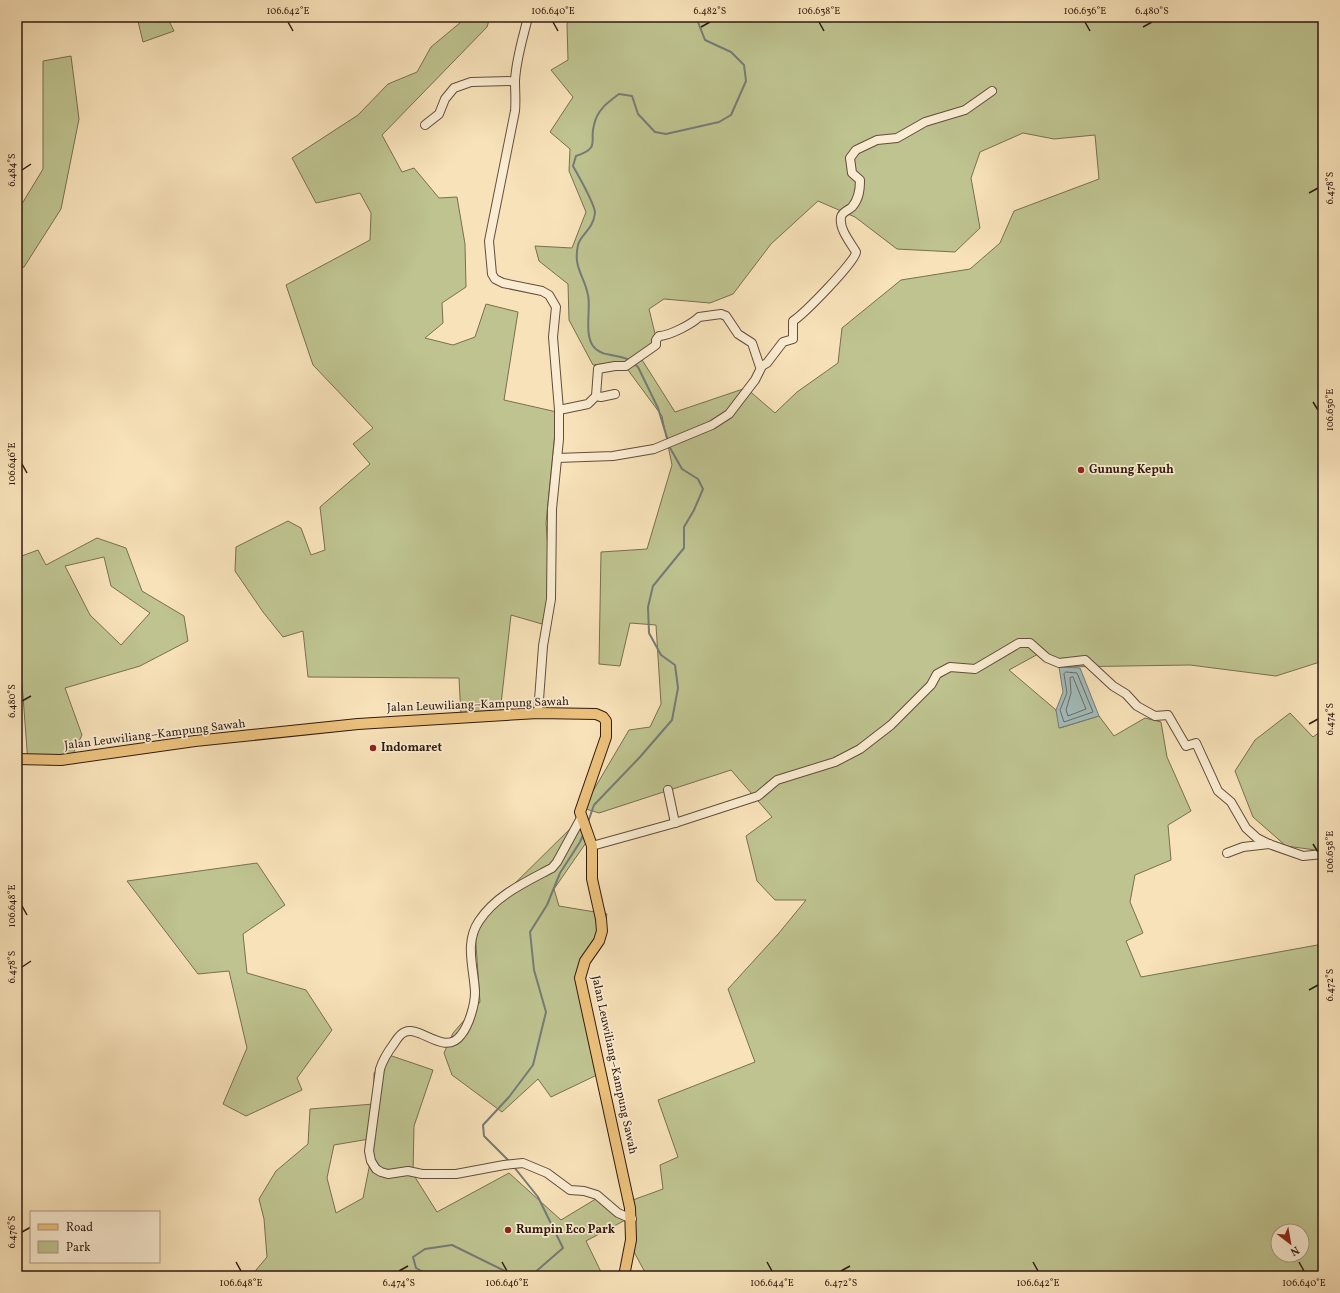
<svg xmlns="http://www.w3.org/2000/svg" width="1340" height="1293" font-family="Vollkorn,serif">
<rect width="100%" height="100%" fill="#f8e2b9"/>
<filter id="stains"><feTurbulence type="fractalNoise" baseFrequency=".005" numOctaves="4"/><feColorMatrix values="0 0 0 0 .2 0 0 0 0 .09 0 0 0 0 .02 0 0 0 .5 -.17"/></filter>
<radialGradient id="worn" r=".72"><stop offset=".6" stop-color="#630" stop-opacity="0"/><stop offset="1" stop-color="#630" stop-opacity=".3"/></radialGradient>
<g fill="#bec38f" stroke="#786f50" fill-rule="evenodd">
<polygon points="137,17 174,17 169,21 174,31 143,42"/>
<polygon points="467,17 490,17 487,27 382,135 402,172 414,168 439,198 457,197 465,244 466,287 442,303 443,323 425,338 453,345 475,337 486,304 518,312 504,400 557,412 546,523 551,586 542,624 511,615 500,713 461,716 459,678 308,677 303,631 283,637 263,612 235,571 236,547 288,521 301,528 311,555 325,550 320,507 370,464 353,444 373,428 313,365 286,285 370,240 371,213 360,193 316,203 292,158 358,115 388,84 417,72 431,47"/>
<path d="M570,17H1323V661L1276,676L1190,665L1059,667L1040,653L1009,670L1056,710L1060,728L1099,716L1114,736L1145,718L1161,722L1167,757L1191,811L1168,825L1171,860L1135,875L1130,902L1143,933L1126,941L1141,977L1323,944V1276H647L634,1252L631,1217L586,1241L603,1276H251L267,1257L264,1219L259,1199L276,1171L308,1144L310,1109L374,1104V1073L389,1055L433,1070L414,1126L413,1174L437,1212L509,1173L561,1220L599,1197L631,1216L630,1201L663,1189L660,1165L678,1157L658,1100L755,1062L728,989L779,933L806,900H775L757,881L746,836L772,817L731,770L599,813L583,808L629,730L650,727L661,704L656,625L630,623L620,666L599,664L601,552L647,549L672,465L662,416L622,362L593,365L569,320L568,284L539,261L535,246L572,248L586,212L569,171L570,149L550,132L573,97L551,70L568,60L567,24ZM1023,133L1054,139L1095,135L1099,179L1014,211L1000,243L970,269L901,280L842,328L838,363L797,392L775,413L746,388L675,412L639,355L657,342L649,309L664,299L710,303L733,294L771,244L818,201L855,217L897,249L955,252L980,228L971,178L980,152ZM375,1138L363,1198L336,1213L327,1178L334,1145ZM1278,1231H1302V1255H1278Z"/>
<polygon points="71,56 79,119 61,209 24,267 17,269 17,212 43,169 43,61"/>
<path d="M97,538L126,548L142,591L184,616L188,641L140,666L65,688L82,735L70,760L49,765L28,763L22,683L17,670V565L19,557L38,550L46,565ZM104,557L111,586L150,613L121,645L90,615L65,566Z"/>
<polygon points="1290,713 1313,737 1323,730 1323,851 1286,846 1253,817 1235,771 1255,740"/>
<polygon points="577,822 590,837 554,889 559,906 607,914 601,942 578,974 599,1074 551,1097 538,1079 502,1112 452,1075 444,1053 453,1033 480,1002 475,931 499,899"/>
<polygon points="257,863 285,905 243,934 247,973 306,990 332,1030 297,1078 302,1090 246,1116 223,1104 247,1048 229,971 198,974 127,881"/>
</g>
<polygon fill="#a2bbba" stroke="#757b76" points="1059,667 1080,668 1099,716 1059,728 1056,710 1063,692"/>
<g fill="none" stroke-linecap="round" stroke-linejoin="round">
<g stroke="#6a6b65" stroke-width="1">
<polygon points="1066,672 1077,673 1093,712 1064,722 1060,710 1067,693 1064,674"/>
<polygon points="1073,677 1086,709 1068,716 1066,710 1071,693 1070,678"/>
</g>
<g stroke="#757b76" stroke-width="2">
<path d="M629,360C617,353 602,358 593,346C584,334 591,307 588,295C584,275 573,268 578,245C581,234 593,230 595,213C595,204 578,175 573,166L576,156C601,148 589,141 594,125C597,110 608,102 619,94L632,96L638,114L655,132L666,134L719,122L731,115L746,81L744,65L731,52L705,40L696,17"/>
<polyline points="634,364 638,367 658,408 668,441"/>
<polyline points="588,822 594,805 640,757 672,720 678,688 675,665 661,655 649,633 648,607 653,586 684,548 684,527 694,510 703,489 698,479 682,469 669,446"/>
<polyline points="510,1162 484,1136 483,1125 509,1097 533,1065 546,1012 534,970 530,932 547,905 560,873 580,842 584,833"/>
<polyline points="514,1167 538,1197 563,1248 533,1274 519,1276"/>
<polyline points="442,1276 428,1275 416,1268 413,1257 425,1249 452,1245 515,1276"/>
</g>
<g stroke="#634d3a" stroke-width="10">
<g id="minor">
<path d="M528,17C523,38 516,59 515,81C515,91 516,101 515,111L489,241L492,274L495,279L503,283L542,291L549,295L556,307L553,337L559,410V439L552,509L551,599L543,646L538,713"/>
<polyline points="425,125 439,114 445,99 454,88 471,82 515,81"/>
<path d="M596,396L598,369L615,366H626L656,345V340L659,336C669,336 692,324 699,317L721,314L726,316L738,334L752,343L760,367L767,363L783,342L793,339V321C804,314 856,261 856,252C850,242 839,229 841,217C842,212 849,210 852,207C859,199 860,190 860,180L852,173L850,158L856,150L877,140L897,138L925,122L965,110L992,91"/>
<polyline points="559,410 588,404 596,396 601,397 615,394"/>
<polyline points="557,458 613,456 654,449 712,425 729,414 755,380 762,366"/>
<polyline points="668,790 675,823"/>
<path d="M581,818L557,862L552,868C526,882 496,895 479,921C464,943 474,968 475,992C475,1005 469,1025 461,1035C445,1057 420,1025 405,1032C399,1034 396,1041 393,1045C387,1053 383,1060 380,1069L369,1151L371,1161L376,1169L381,1172L388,1174L408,1171L422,1174H456L504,1165L523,1163L547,1173L570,1190L584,1191L597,1195L618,1213L632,1219"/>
<polyline points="592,846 675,823 758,796 777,780 835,762 860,749 891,725 931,685 937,674 950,667 975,669 1019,643 1030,643 1047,658 1059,663 1085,660 1113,686 1126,694 1137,706 1155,716 1168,715 1186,746 1196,743 1218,791 1231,802 1246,828 1257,838 1269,844 1303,856 1323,854"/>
<polyline points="1227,853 1243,847 1269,844"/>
</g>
</g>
<g stroke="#311b10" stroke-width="12">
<polyline id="major" points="17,759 61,760 195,741 358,724 538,713 596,714 603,717 606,721 606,737 580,812 592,846 592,879 601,919 602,931 599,941 585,961 580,978 630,1208 631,1240 624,1276"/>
</g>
<use href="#minor" stroke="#faecd2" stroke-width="8"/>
<use href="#major" stroke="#ecc17c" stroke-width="10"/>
</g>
<path fill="none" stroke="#311b10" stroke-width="1.5" d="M288,22L293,31M553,22L558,31M819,22L824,31M1085,22L1090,31M701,27L710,22M1143,27L1152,22M22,170L31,164M1309,193L1318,188M1313,402L1318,410M22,464L27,473M22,701L31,696M1309,724L1318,719M1313,844L1318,852M22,906L27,915M22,967L31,961M1309,990L1318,985M22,1232L31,1227M236,1262L241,1271M502,1262L507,1271M767,1262L772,1271M1033,1262L1038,1271M1299,1262L1304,1271M399,1271L408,1266M841,1271L850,1266"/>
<g fill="#8f2418" stroke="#faecd2" stroke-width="1.5">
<circle cx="1081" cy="470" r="4"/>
<circle cx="373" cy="748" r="4"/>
<circle cx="508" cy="1230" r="4"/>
</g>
<g text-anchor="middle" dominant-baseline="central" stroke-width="3.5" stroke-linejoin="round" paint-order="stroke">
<g font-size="12" font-weight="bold" fill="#311b10" stroke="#faecd2" text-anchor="start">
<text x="1089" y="470">Gunung Kepuh</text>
<text x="381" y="748">Indomaret</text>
<text x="516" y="1230">Rumpin Eco Park</text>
</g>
<g font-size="12" fill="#311b10" stroke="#faecd2">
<text transform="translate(478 705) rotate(-2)">Jalan Leuwiliang–Kampung Sawah</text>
<text transform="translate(155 735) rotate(-7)">Jalan Leuwiliang–Kampung Sawah</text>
<text transform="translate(614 1065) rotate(78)">Jalan Leuwiliang–Kampung Sawah</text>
</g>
</g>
<rect width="1340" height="1293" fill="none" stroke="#f8e2b9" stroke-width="44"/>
<rect x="30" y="1211" width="130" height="52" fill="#faecd2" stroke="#aa9884"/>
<rect x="38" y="1224" width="20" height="6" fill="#ecc17c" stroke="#aa9884"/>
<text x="66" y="1231" font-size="12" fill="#311b10">Road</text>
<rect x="38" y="1241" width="20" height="12" fill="#bec38f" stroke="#aa9884"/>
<text x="66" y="1251" font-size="12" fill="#311b10">Park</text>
<g transform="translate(1290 1243) rotate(149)"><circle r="19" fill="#faecd2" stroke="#aa9884"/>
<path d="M0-3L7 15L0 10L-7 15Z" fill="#8f2418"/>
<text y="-6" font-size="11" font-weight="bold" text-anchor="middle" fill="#311b10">N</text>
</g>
<rect x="22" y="22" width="1296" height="1249" fill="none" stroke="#311b10" stroke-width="1.5"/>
<g font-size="10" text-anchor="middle" fill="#311b10">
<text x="288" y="14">106.642°E</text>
<text x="553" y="14">106.640°E</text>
<text x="710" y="14">6.482°S</text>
<text x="819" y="14">106.638°E</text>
<text x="1085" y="14">106.636°E</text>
<text x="1152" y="14">6.480°S</text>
<text transform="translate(11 170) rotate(-90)" y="4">6.484°S</text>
<text transform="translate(1329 188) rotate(-90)" y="4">6.478°S</text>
<text transform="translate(1329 410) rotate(-90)" y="4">106.636°E</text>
<text transform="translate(11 464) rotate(-90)" y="4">106.646°E</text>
<text transform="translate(11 701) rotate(-90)" y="4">6.480°S</text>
<text transform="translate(1329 719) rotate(-90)" y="4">6.474°S</text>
<text transform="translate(1329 852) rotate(-90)" y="4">106.638°E</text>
<text transform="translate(11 906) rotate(-90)" y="4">106.648°E</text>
<text transform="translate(11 967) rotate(-90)" y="4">6.478°S</text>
<text transform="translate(1329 985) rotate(-90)" y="4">6.472°S</text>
<text transform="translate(11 1232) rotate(-90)" y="4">6.476°S</text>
<text x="241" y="1286">106.648°E</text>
<text x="399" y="1286">6.474°S</text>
<text x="507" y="1286">106.646°E</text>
<text x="772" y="1286">106.644°E</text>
<text x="841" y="1286">6.472°S</text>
<text x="1038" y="1286">106.642°E</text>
<text x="1304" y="1286">106.640°E</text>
</g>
<rect width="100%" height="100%" filter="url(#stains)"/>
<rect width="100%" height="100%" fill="url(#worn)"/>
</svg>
